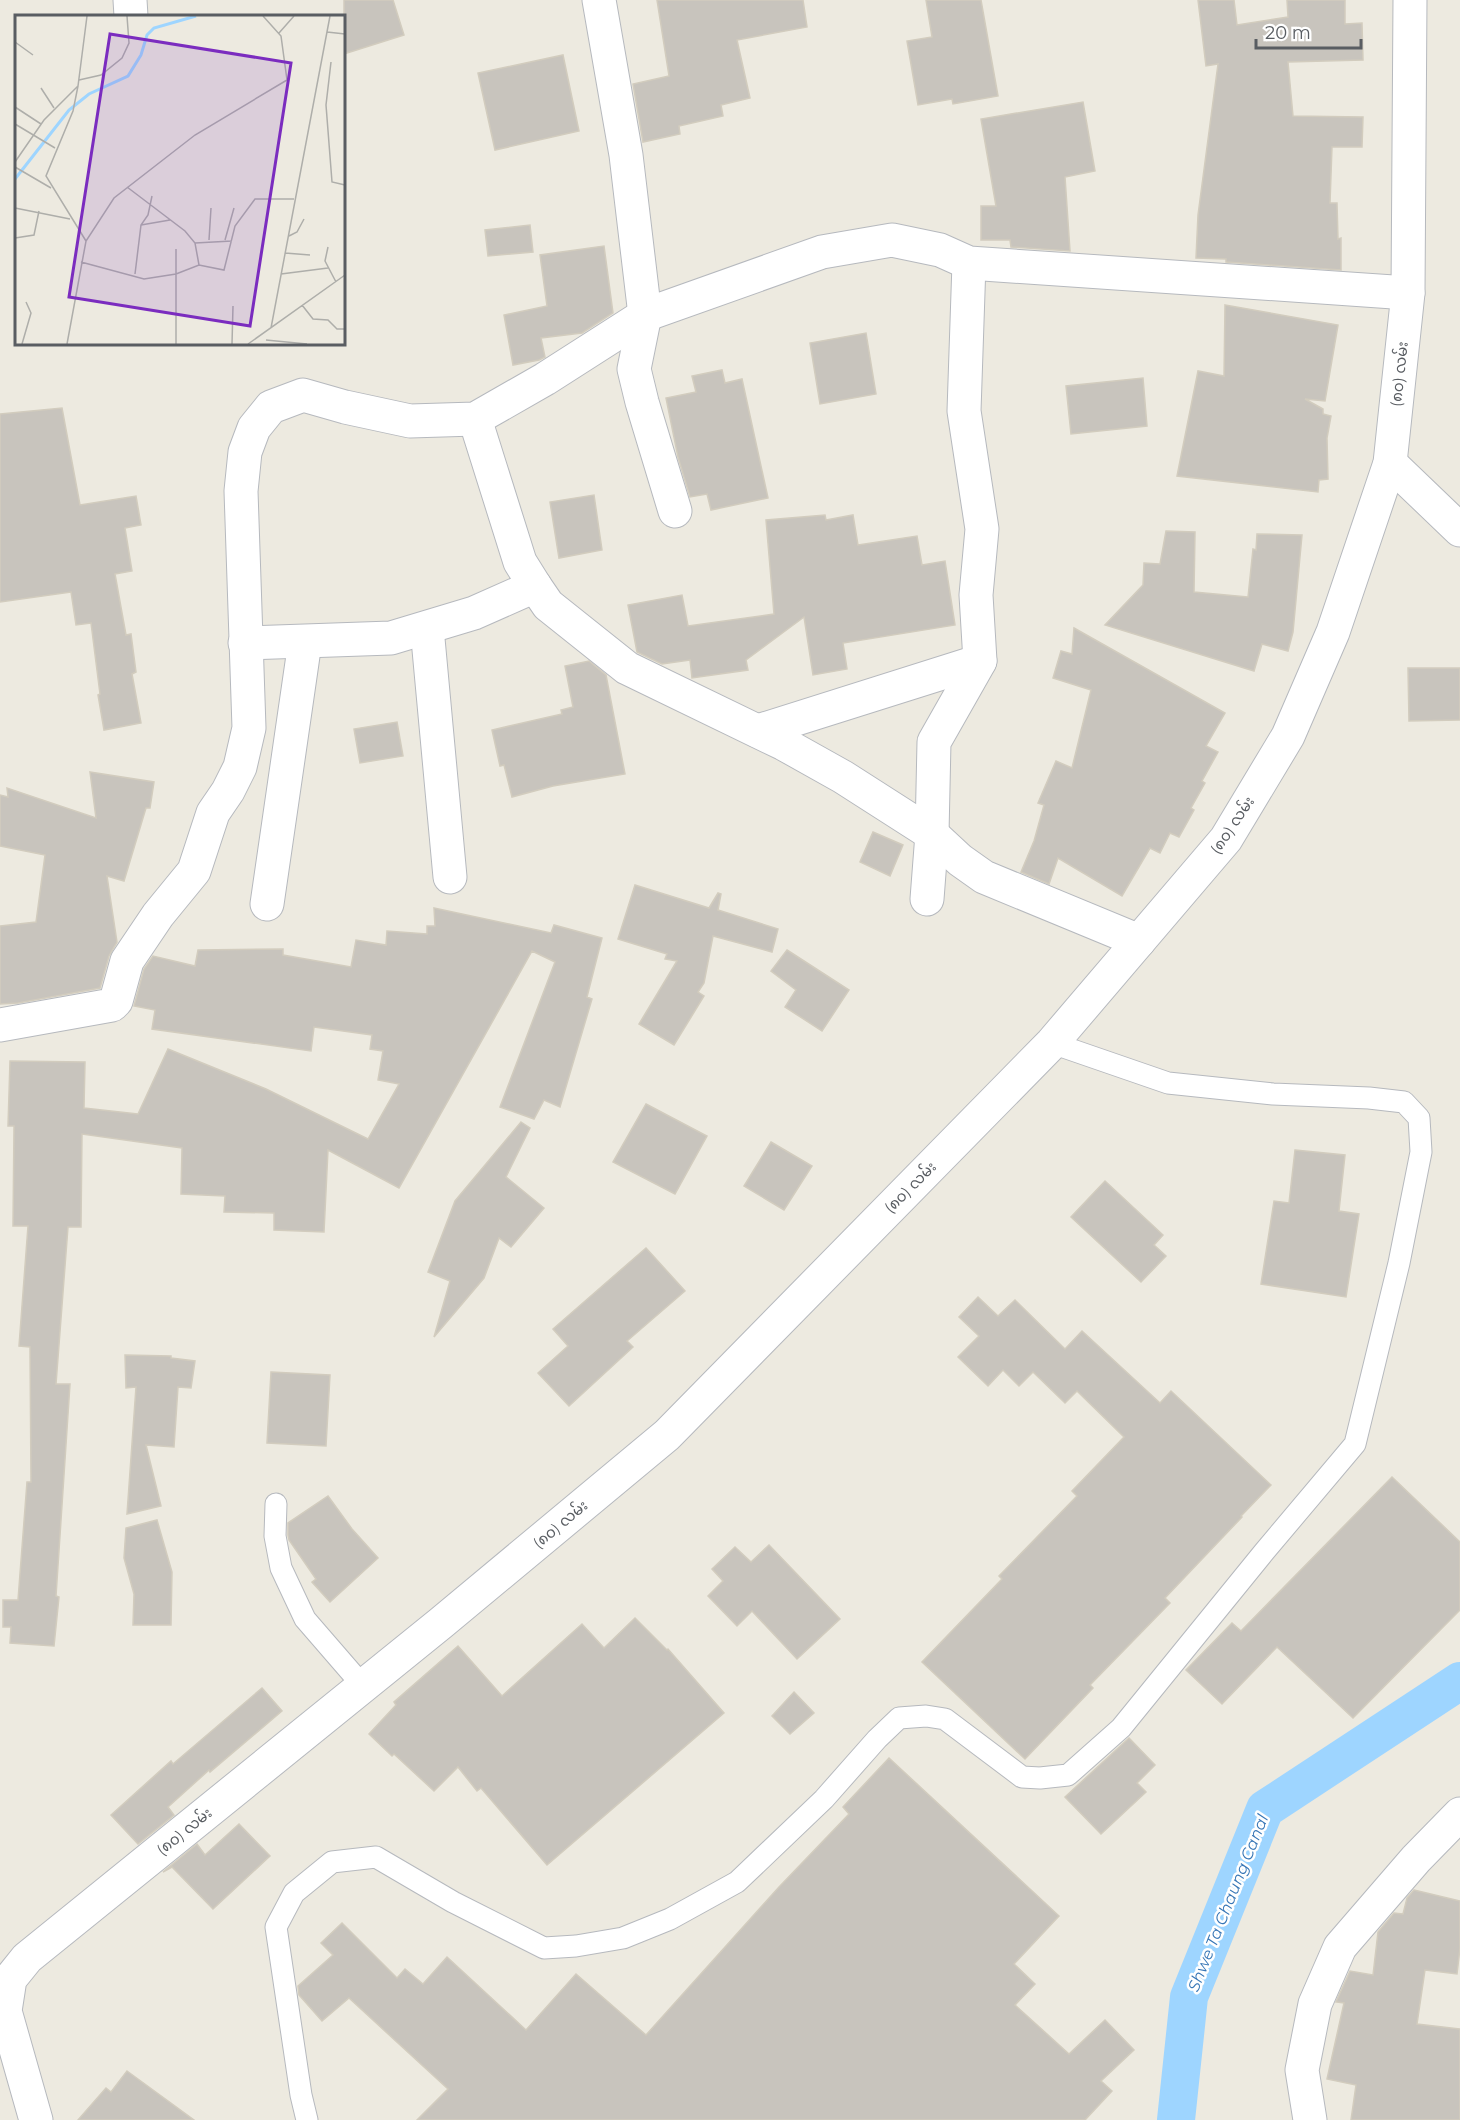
<svg xmlns="http://www.w3.org/2000/svg" width="1460" height="2120" font-family="Montserrat,'Noto Sans Myanmar',sans-serif">
<rect width="100%" height="100%" fill="#edeae0"/>
<g fill="none" stroke-linecap="round" stroke-linejoin="round">
<polyline stroke="#9ed5ff" stroke-width="38" points="1176,2120 1189,1997 1265,1809 1460,1681"/>
</g>
<g fill="#c8c4bd" stroke="#d2ccbe" stroke-width="1.5">
<polygon points="344,0 393,0 404,35 344,54"/>
<polygon points="657,0 803,0 807,27 737,40 750,98 721,105 723,116 679,126 680,134 643,142 633,84 669,76"/>
<polygon points="926,0 981,0 998,96 953,104 952,99 918,105 907,41 932,37"/>
<polygon points="1198,0 1234,0 1237,25 1288,17 1287,0 1345,0 1345,24 1362,23 1363,60 1288,62 1293,116 1363,117 1362,147 1332,147 1330,203 1337,203 1338,239 1341,238 1341,270 1226,262 1226,259 1196,258 1198,215 1218,64 1206,66"/>
<polygon points="563,55 579,131 495,150 478,73"/>
<polygon points="1083,102 1095,171 1065,177 1070,251 1011,247 1010,240 981,240 981,206 996,206 981,119"/>
<polygon points="530,225 533,252 488,256 485,230"/>
<polygon points="604,246 613,313 582,333 541,338 545,357 539,360 513,365 504,315 547,306 540,255"/>
<polygon points="1225,305 1338,325 1325,401 1305,399 1323,409 1323,414 1331,416 1327,438 1328,479 1319,480 1318,492 1177,476 1198,371 1224,376"/>
<polygon points="866,333 876,394 820,404 810,343"/>
<polygon points="722,370 725,383 742,379 768,498 711,510 707,494 690,497 678,457 666,398 696,392 692,376"/>
<polygon points="1143,378 1147,426 1071,434 1066,386"/>
<polygon points="62,408 80,505 136,496 141,525 125,528 132,571 115,574 126,635 131,634 136,672 132,674 141,723 104,730 98,695 100,694 91,623 76,625 71,592 0,602 0,414"/>
<polygon points="594,495 602,550 559,558 550,502"/>
<polygon points="825,515 826,520 853,515 858,545 917,536 922,565 945,561 955,625 843,643 847,669 813,675 804,617 746,660 748,670 692,678 690,660 662,664 637,652 628,605 682,595 688,626 774,614 766,520"/>
<polygon points="1166,531 1195,532 1194,592 1248,597 1253,549 1256,550 1257,534 1302,535 1293,632 1288,651 1262,644 1254,671 1105,625 1143,585 1144,563 1160,564"/>
<polygon points="1074,628 1225,713 1206,746 1218,752 1202,781 1205,783 1191,808 1194,810 1179,837 1170,833 1160,853 1150,848 1122,896 1058,858 1049,884 1021,872 1034,841 1044,805 1038,803 1056,761 1072,768 1091,690 1053,678 1061,651 1072,654"/>
<polygon points="589,661 606,675 625,774 553,786 512,797 504,765 500,766 492,730 562,714 561,710 573,707 565,666"/>
<polygon points="1408,668 1460,668 1460,720 1409,721"/>
<polygon points="397,722 403,756 360,763 354,729"/>
<polygon points="90,772 154,782 150,808 146,808 124,881 107,876 117,942 109,956 100,988 18,1003 0,1004 0,926 36,922 45,855 0,846 0,795 8,797 7,788 96,818"/>
<polygon points="873,832 903,845 890,876 860,862"/>
<polygon points="635,885 709,908 718,893 721,894 718,910 778,929 772,952 713,936 704,983 698,992 704,996 674,1045 639,1024 677,961 665,959 667,954 618,939"/>
<polygon points="434,908 551,933 554,925 602,938 587,997 592,999 560,1107 544,1100 534,1119 500,1107 555,962 532,951 399,1188 328,1150 324,1232 274,1230 274,1213 224,1212 225,1196 181,1194 182,1148 82,1134 81,1227 68,1227 56,1384 70,1384 56,1596 59,1597 54,1646 10,1643 11,1627 3,1627 3,1600 18,1600 27,1482 31,1482 30,1347 19,1346 28,1226 13,1226 14,1126 8,1126 10,1061 85,1062 84,1108 138,1114 168,1049 266,1089 368,1139 399,1084 378,1080 383,1051 370,1049 372,1035 314,1027 311,1051 152,1029 155,1010 134,1006 144,969 153,956 195,966 198,950 283,949 283,955 351,967 356,940 386,945 387,931 427,934 427,926 435,926"/>
<polygon points="787,950 849,990 822,1031 785,1007 796,990 771,971"/>
<polygon points="646,1104 707,1136 675,1194 613,1162"/>
<polygon points="521,1122 530,1128 506,1177 544,1208 511,1247 499,1238 484,1278 434,1337 450,1281 428,1272 455,1201"/>
<polygon points="771,1142 812,1166 784,1210 744,1186"/>
<polygon points="1295,1150 1345,1155 1339,1211 1359,1214 1346,1297 1261,1284 1274,1201 1289,1203"/>
<polygon points="1105,1181 1163,1235 1154,1245 1166,1256 1141,1282 1071,1217"/>
<polygon points="646,1248 685,1291 627,1341 633,1347 569,1406 538,1373 568,1346 553,1329"/>
<polygon points="978,1297 998,1316 1015,1300 1065,1349 1082,1331 1160,1403 1171,1391 1271,1485 1241,1516 1242,1517 1165,1598 1170,1603 1090,1685 1093,1688 1025,1759 922,1662 1002,1579 999,1576 1077,1496 1072,1491 1124,1437 1077,1391 1065,1403 1033,1372 1019,1386 1003,1370 988,1386 958,1357 979,1336 959,1317"/>
<polygon points="125,1355 171,1356 171,1358 195,1361 191,1388 178,1387 174,1447 146,1445 161,1506 127,1514 136,1387 126,1388"/>
<polygon points="271,1372 330,1375 326,1446 267,1443"/>
<polygon points="1392,1477 1460,1542 1460,1610 1353,1718 1277,1647 1222,1704 1186,1670 1232,1623 1241,1631"/>
<polygon points="328,1496 352,1529 378,1558 330,1602 312,1582 316,1579 289,1540 288,1535 288,1523"/>
<polygon points="157,1520 172,1572 171,1625 133,1625 134,1594 124,1558 126,1528"/>
<polygon points="769,1545 840,1619 797,1659 752,1611 737,1626 708,1596 723,1581 712,1569 735,1547 751,1562"/>
<polygon points="635,1618 667,1650 668,1649 724,1713 547,1865 481,1788 477,1791 458,1767 434,1791 394,1754 392,1756 369,1734 396,1705 394,1702 458,1646 502,1696 582,1624 604,1648"/>
<polygon points="262,1688 282,1711 210,1772 209,1770 168,1807 174,1815 138,1844 111,1815 171,1761 173,1764"/>
<polygon points="794,1692 814,1713 790,1734 772,1716"/>
<polygon points="1129,1738 1155,1765 1137,1783 1146,1792 1101,1834 1065,1797"/>
<polygon points="889,1758 1059,1916 1014,1964 1035,1984 1015,2005 1069,2054 1105,2020 1134,2050 1101,2081 1112,2091 1085,2120 417,2120 448,2089 349,1998 322,2021 299,1995 298,1986 333,1955 321,1943 342,1923 397,1978 405,1969 423,1984 447,1957 526,2030 576,1974 646,2035 779,1887 849,1814 843,1807"/>
<polygon points="239,1824 270,1856 213,1909 172,1867 163,1872 197,1844 205,1855"/>
<polygon points="1414,1890 1460,1901 1460,1948 1457,1974 1425,1970 1417,2024 1460,2029 1460,2120 1351,2120 1356,2085 1327,2079 1344,2003 1336,2002 1350,1971 1373,1975 1378,1932 1394,1913 1403,1914 1407,1898"/>
<polygon points="127,2071 194,2120 78,2120 106,2088 111,2092"/>
</g>
<g fill="none" stroke-linecap="round" stroke-linejoin="round">
<g stroke="#b6b9be" stroke-width="23">
<g id="service">
<polyline points="276,1504 275,1536 281,1568 305,1619 363,1686"/>
<polyline points="307,2120 301,2095 276,1927 294,1893 332,1862 376,1857 453,1902 544,1948 576,1946 623,1938 670,1919 737,1882 824,1799 877,1739 899,1718 926,1716 945,1719 1022,1777 1040,1778 1068,1775 1121,1728 1264,1552 1355,1444 1399,1263 1421,1152 1419,1118 1404,1102 1369,1098 1273,1094 1168,1083 1052,1043"/>
</g>
</g>
<g stroke="#b6b9be" stroke-width="35">
<g id="minor">
<polyline points="130,0 131,16"/>
<polyline points="599,0 626,155 645,315 634,369 642,402 675,511"/>
<polyline points="475,419 520,562 535,586 548,605 627,668 784,744 843,777 932,834 960,860 984,877 1139,941"/>
<polyline points="1390,463 1460,530"/>
<polyline points="427,628 450,877"/>
<polyline points="245,643 391,638 474,613 535,586"/>
<polyline points="758,731 980,661"/>
<polyline points="927,899 932,834 934,742 980,661 976,595 982,529 964,411 969,263"/>
<polyline points="267,904 305,642"/>
<polyline points="0,1025 112,1005 116,1001 127,961 158,915 194,871 213,813 228,791 240,767 249,728 241,491 245,452 254,428 271,407 303,395 345,407 410,421 475,419 545,379 645,315 822,252 892,240 940,250 969,263 1408,293"/>
<polyline points="36,2120 5,2011 10,1979 27,1958 441,1623 667,1435 1052,1043 1226,839 1288,736 1333,632 1390,463 1408,293 1410,0"/>
<polyline points="1310,2120 1302,2070 1315,2004 1340,1947 1416,1859 1460,1814"/>
</g>
</g>
<use href="#service" stroke="#fff" stroke-width="21"/>
<use href="#minor" stroke="#fff" stroke-width="33"/>
</g>
<g text-anchor="middle" dominant-baseline="central" stroke-width="5" stroke-linejoin="round" paint-order="stroke">
<g font-size="15" fill="#595d62" stroke="#fff">
<text transform="translate(1399 374) rotate(-84)">(၈၀) လမ်း</text>
<text transform="translate(1232 825) rotate(-56)">(၈၀) လမ်း</text>
<text transform="translate(910 1187) rotate(-45)">(၈၀) လမ်း</text>
<text transform="translate(560 1524) rotate(-40)">(၈၀) လမ်း</text>
<text transform="translate(184 1831) rotate(-39)">(၈၀) လမ်း</text>
</g>
<g font-size="16" font-style="italic" fill="#3776b6" stroke="#fff">
<text transform="translate(1228 1903) rotate(-68)">Shwe Ta Chaung Canal</text>
</g>
</g>
<g transform="translate(15 15)">
<rect width="330" height="330" fill="#edeae0"/>
<path fill="none" stroke="#9ed5ff" stroke-width="3" d="M0,164L54,95L74,79L113,61L126,40L132,20L139,13L181,1"/>
<path fill="none" stroke="#aeaeaa" stroke-width="1.5" d="M312,17L330,19M264,18L279,1M0,27L18,40M316,47L311,90L317,167L330,170M64,65L86,60L107,43L114,28L112,1M63,71L58,96L31,161L71,226M26,73L39,93M0,92L26,109M0,109L40,133M0,147L29,105L63,71L72,1M0,152L36,173M112,172L170,216L180,228L184,250M0,193L55,204M126,210L155,205M274,221L282,217L289,204M0,223L19,220L24,196M194,225L196,193M210,225L219,193M180,228L217,226M313,232L310,246L321,267M161,234V329M270,238L295,240M66,247L129,264L161,259L184,250L209,255L220,211L240,184H279M120,259L126,210L133,200L137,181M266,259L313,253M287,290L298,304L313,305L322,314H330M256,313L315,1M251,325L292,329M7,329L16,298L11,287M52,329L71,226L99,183L180,120L272,65L266,21L248,1M217,329L218,291M233,329L330,260"/>
<path fill="#7b2cbf" fill-opacity="0.15" stroke="#7b2cbf" stroke-width="3" d="M95,19L276,48L235,311L54,282Z"/>
<rect width="330" height="330" fill="none" stroke="#595d62" stroke-width="3"/>
</g>
<path d="M1256 39v9h105v-9" fill="none" stroke="#595d62" stroke-width="3"/>
<text x="1265" y="39" font-size="18" fill="#595d62" stroke="#ffffff" stroke-width="4.5" paint-order="stroke">20 m</text>
</svg>
